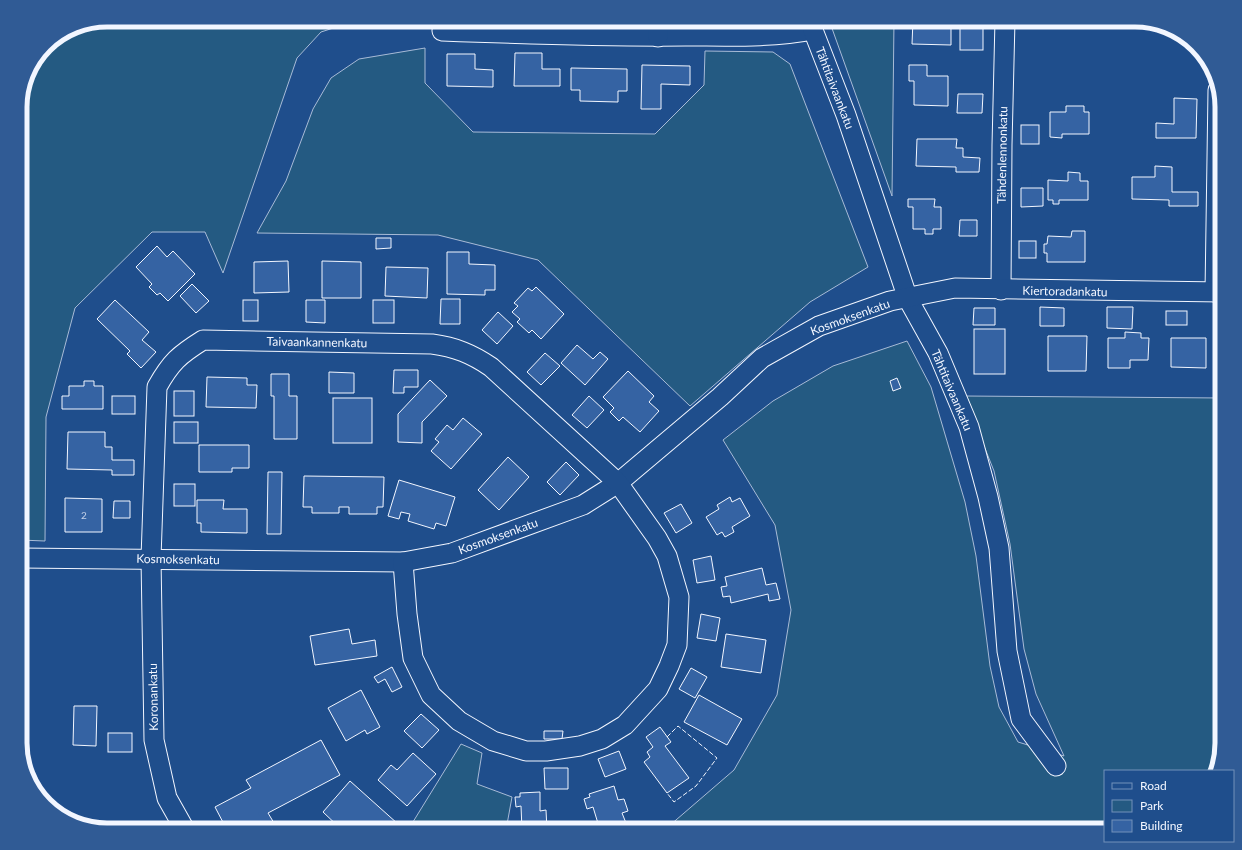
<svg xmlns="http://www.w3.org/2000/svg" width="1242" height="850" font-family="Lato,sans-serif">
<rect width="100%" height="100%" fill="#1f4e8c"/>
<g fill="#245a82" stroke="#a8bbd7">
<polygon points="107,20 358,20 321,32 297,58 223,273 205,232 152,232 75,308 46,417 45,541 20,540 20,101 27,73 46,45 74,27"/>
<polygon points="829,20 894,20 892,196"/>
<polygon points="425,48 425,83 473,132 655,134 704,85 705,51 773,52 790,64 868,267 810,302 690,406 538,260 438,235 257,233 286,181 313,109 331,78 359,59"/>
<polygon points="907,341 931,387 965,502 976,556 990,666 999,707 1018,742 1064,756 1036,694 1024,649 1010,544 994,471 964,396 1222,398 1222,744 1214,771 1105,771 1105,830 659,830 669,826 734,770 777,695 791,610 775,525 723,440 773,401 833,366"/>
<polygon points="461,744 482,753 477,784 512,797 506,830 408,830"/>
</g>
<g fill="#3563a3" stroke="#f2f6ff">
<polygon points="913,20 951,20 951,45 912,44"/>
<rect x="960" y="28" width="23" height="22"/>
<polygon points="515,53 542,53 542,69 560,69 560,86 514,86"/>
<polygon points="447,54 475,54 475,69 493,70 493,87 447,86"/>
<polygon points="642,65 690,66 690,85 661,84 661,109 641,109"/>
<polygon points="909,65 927,65 927,76 948,76 948,106 914,105 914,81 909,81"/>
<polygon points="571,68 627,69 627,91 618,91 618,102 580,101 580,90 571,90"/>
<polygon points="958,94 983,94 982,113 957,113"/>
<polygon points="1174,98 1197,99 1196,138 1156,138 1156,123 1174,124"/>
<polygon points="1066,106 1084,106 1084,112 1089,112 1089,134 1062,134 1062,138 1050,137 1050,112 1066,112"/>
<rect x="1021" y="125" width="18" height="19"/>
<polygon points="917,139 957,139 956,148 963,148 963,157 980,158 979,172 956,172 956,167 916,166"/>
<polygon points="1155,166 1172,167 1172,192 1198,192 1198,206 1169,206 1169,200 1132,199 1132,177 1155,177"/>
<polygon points="1068,172 1080,173 1080,181 1088,181 1088,200 1059,200 1059,204 1053,204 1053,200 1048,200 1048,180 1068,181"/>
<polygon points="1021,188 1043,188 1043,206 1021,207"/>
<polygon points="908,199 935,199 934,207 941,207 941,229 933,229 933,234 925,234 925,229 913,229 913,207 908,207"/>
<polygon points="960,220 977,220 977,236 959,236"/>
<polygon points="1072,231 1085,231 1085,262 1047,262 1047,253 1044,253 1044,244 1047,244 1048,236 1071,237"/>
<polygon points="376,238 391,238 391,248 376,249"/>
<rect x="1019" y="241" width="17" height="17"/>
<polygon points="157,246 167,257 173,251 195,274 168,301 160,293 157,295 149,287 152,284 136,267"/>
<polygon points="447,252 469,252 469,264 495,265 495,290 485,290 485,295 447,294"/>
<polygon points="288,261 289,292 254,293 254,262"/>
<polygon points="322,261 361,262 361,298 322,298"/>
<polygon points="386,267 428,268 427,298 385,296"/>
<polygon points="192,284 209,301 196,313 180,296"/>
<polygon points="536,287 564,314 541,339 532,330 529,333 517,322 520,319 512,312 518,306 514,303 528,288 532,291"/>
<polygon points="441,299 460,299 460,324 440,324"/>
<polygon points="115,300 149,332 142,340 156,352 141,368 127,354 130,351 97,319"/>
<rect x="243" y="300" width="15" height="21"/>
<polygon points="306,300 325,300 325,323 306,322"/>
<rect x="373" y="300" width="21" height="23"/>
<polygon points="1040,307 1064,308 1064,326 1040,326"/>
<polygon points="1107,307 1133,307 1132,329 1107,328"/>
<polygon points="974,308 995,308 995,325 973,325"/>
<rect x="1166" y="311" width="21" height="14"/>
<polygon points="498,312 513,326 497,344 482,330"/>
<rect x="974" y="329" width="31" height="45"/>
<polygon points="1125,332 1141,333 1141,338 1149,338 1148,360 1130,360 1130,368 1108,368 1108,338 1125,338"/>
<polygon points="1048,336 1087,336 1086,371 1048,371"/>
<polygon points="1171,338 1206,338 1206,368 1171,367"/>
<polygon points="577,345 593,359 600,352 608,359 585,385 561,363"/>
<polygon points="545,353 560,366 541,385 527,372"/>
<polygon points="394,370 418,370 418,387 404,387 404,393 393,393"/>
<polygon points="628,371 654,396 649,402 659,411 640,432 623,417 619,421 610,412 614,408 603,397"/>
<polygon points="329,372 354,373 354,393 329,393"/>
<polygon points="271,374 289,374 289,396 297,396 297,439 274,439 274,396 271,396"/>
<polygon points="207,377 247,378 247,385 257,385 256,408 206,407"/>
<polygon points="897,378 901,388 893,391 890,381"/>
<polygon points="430,380 447,396 422,422 422,443 398,442 398,414"/>
<polygon points="84,381 94,381 94,386 103,386 103,409 62,409 62,396 69,396 69,386 84,386"/>
<rect x="174" y="391" width="20" height="25"/>
<rect x="112" y="396" width="23" height="18"/>
<polygon points="589,396 604,410 587,428 572,415"/>
<rect x="333" y="398" width="39" height="45"/>
<polygon points="463,418 482,434 451,469 431,451 439,442 435,439 447,425 453,430"/>
<rect x="174" y="422" width="24" height="21"/>
<polygon points="68,432 105,432 105,447 112,447 112,460 134,460 134,475 112,475 112,470 67,469"/>
<polygon points="199,445 249,445 249,468 232,468 232,472 199,472"/>
<polygon points="508,457 529,477 499,510 478,490"/>
<polygon points="566,462 579,475 560,495 547,482"/>
<polygon points="268,472 282,472 281,534 267,534"/>
<polygon points="304,476 384,477 383,507 377,507 377,514 349,514 349,507 339,507 339,513 312,513 312,507 303,507"/>
<polygon points="399,480 455,497 446,526 436,523 434,529 408,521 410,514 401,512 399,519 388,516"/>
<rect x="174" y="484" width="21" height="22"/>
<polygon points="730,497 732,502 740,498 750,516 732,527 734,532 725,537 722,532 717,535 706,517 719,509 717,505"/>
<polygon points="65,498 102,499 102,532 65,532"/>
<polygon points="197,500 224,500 223,509 247,509 247,533 201,532 201,523 197,523"/>
<polygon points="114,501 130,501 130,518 113,518"/>
<polygon points="681,504 692,523 676,533 664,513"/>
<polygon points="711,556 715,580 697,583 693,560"/>
<polygon points="762,568 766,585 776,583 780,599 769,601 768,594 731,603 730,596 723,597 721,587 727,586 725,577"/>
<polygon points="701,614 720,618 716,641 697,638"/>
<polygon points="349,629 352,644 375,640 377,656 315,665 310,636"/>
<polygon points="726,634 766,640 761,673 721,667"/>
<polygon points="392,667 402,687 392,692 385,679 378,683 374,677"/>
<polygon points="691,668 707,677 695,698 679,689"/>
<polygon points="361,690 380,727 367,734 365,730 346,741 328,708"/>
<polygon points="699,695 742,719 727,745 684,722"/>
<polygon points="74,706 97,706 96,746 73,745"/>
<polygon points="421,714 439,730 422,748 404,731"/>
<polygon points="660,727 671,742 665,746 689,778 667,793 644,762 650,757 647,752 653,747 646,737"/>
<polygon points="544,731 563,731 562,739 544,739"/>
<rect x="108" y="733" width="24" height="19"/>
<polygon points="321,740 340,775 268,813 274,823 261,830 227,830 215,807 251,788 246,780"/>
<polygon points="619,751 626,769 605,777 598,759"/>
<polygon points="413,753 436,774 407,806 378,780 391,765 397,770"/>
<polygon points="544,768 568,768 568,789 545,789"/>
<polygon points="350,781 398,824 393,830 342,830 323,812"/>
<polygon points="614,786 618,800 624,799 628,811 622,813 626,823 600,830 593,807 587,809 584,799 590,797 589,794"/>
<polygon points="540,792 540,811 546,810 547,830 522,830 521,806 516,807 515,797 520,797 520,793"/>
</g>
<g fill="none" stroke-linecap="round" stroke-linejoin="round">
<g stroke="#f2f6ff" stroke-width="21">
<g id="minor">
<path d="M443,20L442,31C523,34 605,37 685,36C728,36 771,38 813,30"/>
<polyline points="811,20 813,30 846,115 908,299 938,353 969,427 988,497 999,548 1007,651 1021,719 1056,766"/>
<polyline points="658,37 658,20"/>
<polyline points="1001,290 1002,145 1005,20"/>
<polyline points="1215,292 1218,90"/>
<polyline points="20,558 403,562 452,553 583,505 618,483 720,397 762,358 819,326 890,301 955,288 1222,292"/>
<path d="M185,830L167,798L154,740L151,558L157,387C171,362 179,355 203,340L432,344C455,347 472,354 491,367L618,483L657,538L667,556L679,597L677,645L669,666L658,689L625,725L602,739L580,746L546,751H526L493,741L459,721L431,695L413,658L407,614L403,562"/>
</g>
</g>
<use href="#minor" stroke="#1f4e8c" stroke-width="19"/>
<polyline stroke="#f2f6ff" stroke-width="1" stroke-dasharray="5 2" stroke-linecap="butt" points="667,737 678,726 717,758 696,786 674,802 667,793"/>
</g>
<g text-anchor="middle" dominant-baseline="central" stroke-width="3" stroke-linejoin="round" paint-order="stroke">
<g font-size="10" fill="#c3d1e8">
<text x="84" y="515">2</text>
</g>
<g font-size="12" fill="#f2f6ff" stroke="#1f4e8c">
<text transform="translate(835 88) rotate(69)">Tähtitaivaankatu</text>
<text transform="translate(1002 155) rotate(-89)">Tähdenlennonkatu</text>
<text transform="translate(1065 291) rotate(1)">Kiertoradankatu</text>
<text transform="translate(850 317) rotate(-20)">Kosmoksenkatu</text>
<text transform="translate(317 342) rotate(1)">Taivaankannenkatu</text>
<text transform="translate(952 390) rotate(67)">Tähtitaivaankatu</text>
<text transform="translate(498 536) rotate(-20)">Kosmoksenkatu</text>
<text transform="translate(178 559) rotate(1)">Kosmoksenkatu</text>
<text transform="translate(153 697) rotate(-91)">Koronankatu</text>
</g>
</g>
<path d="M0 0H1242V850H0ZM107 27H1135A80 80 0 0 1 1215 107V743A80 80 0 0 1 1135 823H107A80 80 0 0 1 27 743V107A80 80 0 0 1 107 27Z" fill="#305b95" fill-rule="evenodd"/>
<path fill="none" stroke="#f2f6ff" stroke-width="5" d="M107 27H1135A80 80 0 0 1 1215 107V743A80 80 0 0 1 1135 823H107A80 80 0 0 1 27 743V107A80 80 0 0 1 107 27Z"/>
<rect x="1104" y="770" width="130" height="72" fill="#1f4e8c" stroke="#7391ba"/>
<rect x="1112" y="783" width="20" height="6" fill="#1f4e8c" stroke="#7391ba"/>
<text x="1140" y="790" font-size="12" fill="#f2f6ff">Road</text>
<rect x="1112" y="800" width="20" height="12" fill="#245a82" stroke="#7391ba"/>
<text x="1140" y="810" font-size="12" fill="#f2f6ff">Park</text>
<rect x="1112" y="820" width="20" height="12" fill="#3563a3" stroke="#7391ba"/>
<text x="1140" y="830" font-size="12" fill="#f2f6ff">Building</text>
</svg>
